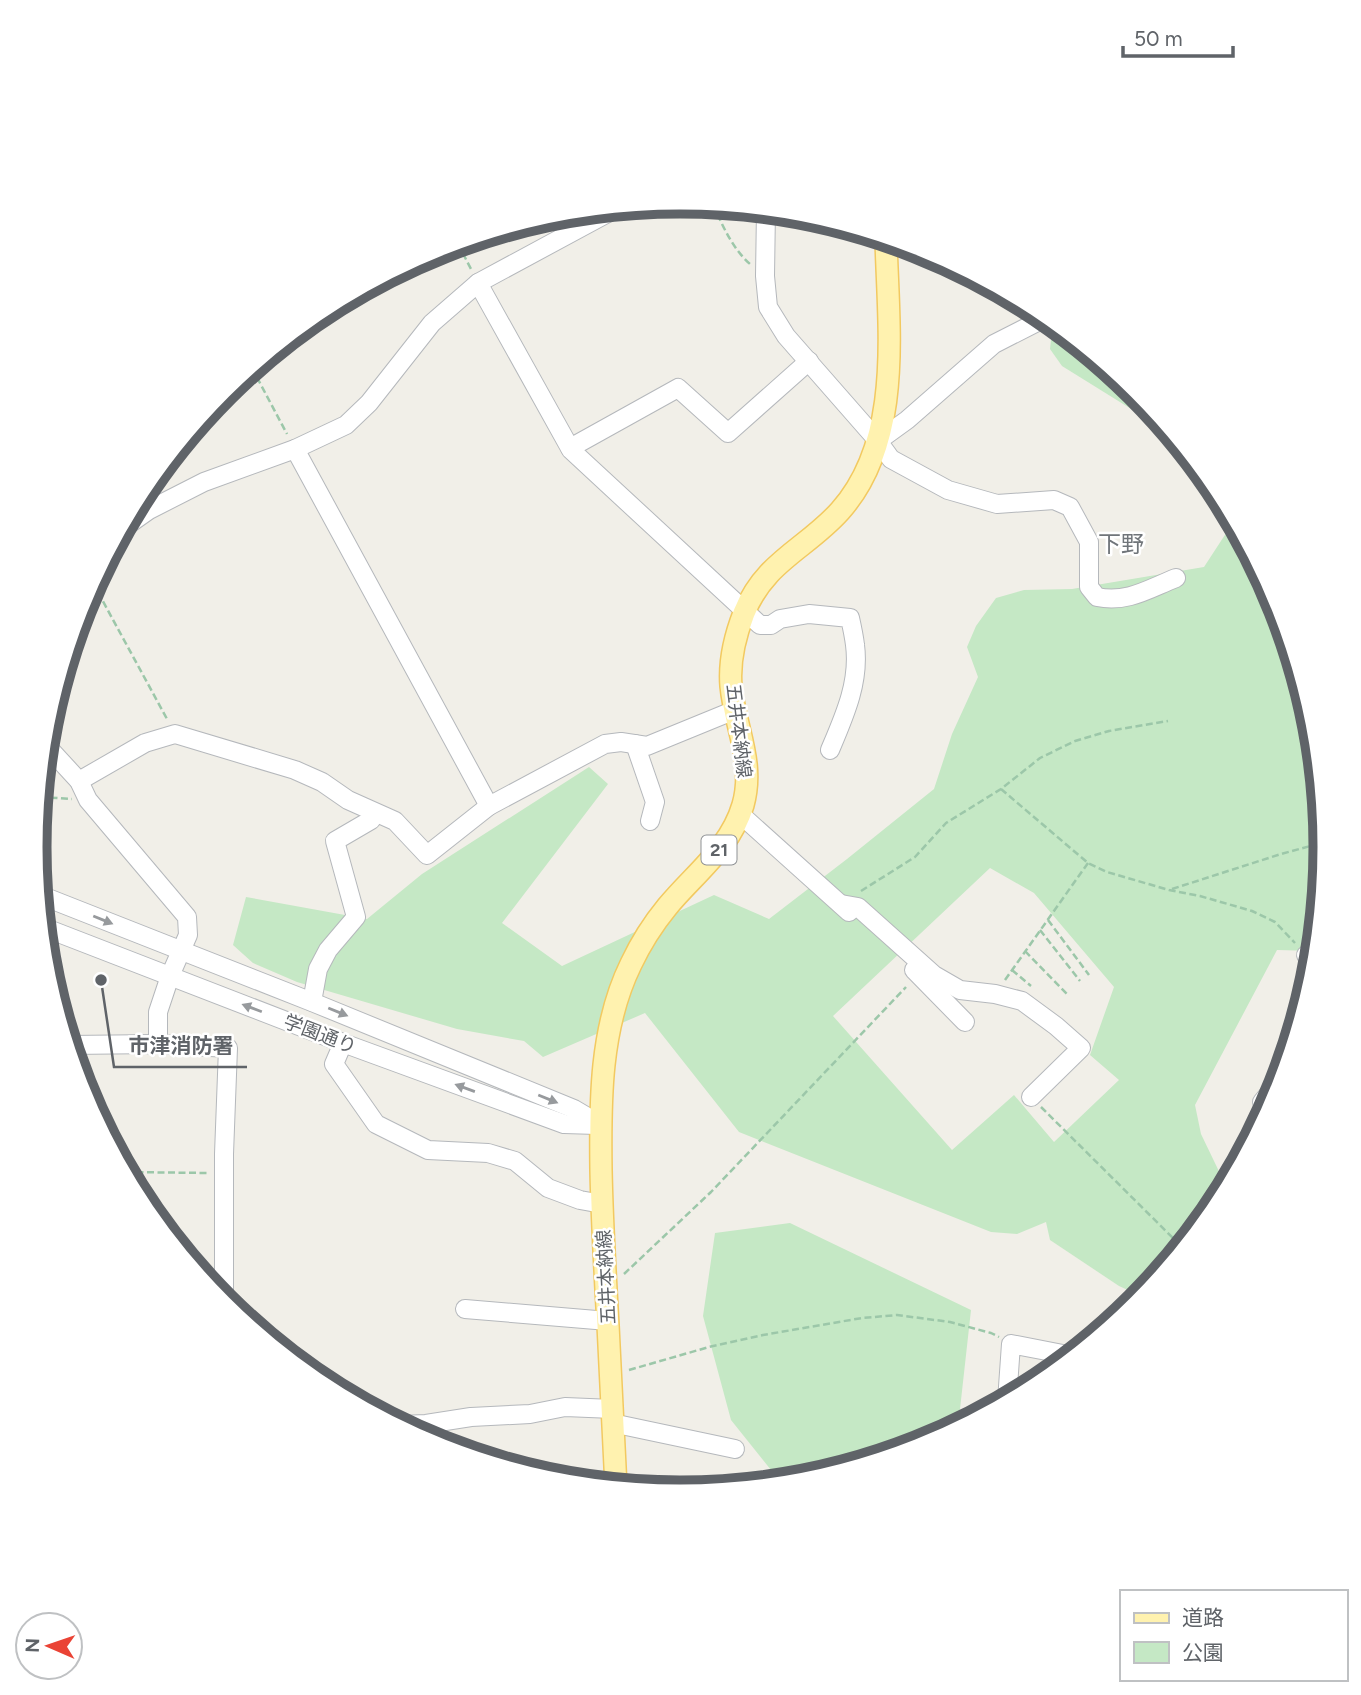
<svg xmlns="http://www.w3.org/2000/svg" width="1361" height="1695" font-family="Figtree,'Noto Sans JP',sans-serif">
<rect width="100%" height="100%" fill="#f1efe8"/>
<g fill="#c5e8c5" fill-rule="evenodd">
<polygon points="1053,322 1137,391 1169,431 1136,412 1062,366 1050,349"/>
<path d="M1234,521L1277,601L1314,722L1326,848L1316,951L1277,950L1195,1105L1201,1134L1227,1188L1217,1206L1143,1297L1119,1286L1050,1240L1046,1222L1017,1234L991,1232L739,1132L645,1013L543,1057L524,1041L457,1029L297,982L253,963L233,945L246,897L367,919L422,874L589,767L608,784L502,923L562,966L714,895L769,919L847,859L934,789L952,734L978,677L967,647L976,626L996,598L1024,590L1072,589L1204,567ZM990,868L1034,893L1114,987L1090,1055L1119,1080L1054,1142L1014,1095L952,1150L833,1016Z"/>
<polygon points="790,1223 971,1310 958,1427 927,1444 806,1481 779,1483 779,1480 731,1420 703,1316 715,1233"/>
</g>
<g fill="none" stroke-linecap="round" stroke-linejoin="round">
<g stroke="#b5b8bc" stroke-width="20">
<g id="minor">
<path d="M766,210L765,276L768,307L786,336L878,441L891,459L948,490L997,504L1054,500L1070,507L1089,542V587L1097,597C1128,603 1148,589 1176,578"/>
<path d="M478,283L571,450L760,625H771L780,619L809,614L850,618C852,627 854,636 855,645C860,682 844,717 830,750"/>
<polyline points="878,441 907,420 994,344 1047,317"/>
<polyline points="570,448 678,388 728,433 809,361"/>
<polyline points="295,449 489,806"/>
<polyline points="122,529 149,510 204,482 295,449 346,425 369,403 432,323 478,283 617,208"/>
<polyline points="45,744 79,781 88,800 187,917 188,935 170,976 158,1012 158,1044"/>
<polyline points="635,744 655,802 650,821"/>
<polyline points="79,781 145,743 175,734 295,770 322,782 348,800 395,821 427,855 489,806 605,744 621,742 647,746 735,710"/>
<polyline points="740,814 849,912"/>
<polyline points="40,895 312,1002 574,1109 601,1125"/>
<polyline points="841,904 858,907 934,975 960,990 995,994 1022,1001 1056,1026 1081,1048 1031,1097"/>
<polyline points="43,927 343,1043 564,1124 597,1125"/>
<polyline points="1306,955 1315,962"/>
<polyline points="914,970 965,1022"/>
<polyline points="312,1002 318,969 328,950 356,917 335,841 371,820 376,813"/>
<polyline points="343,1043 334,1064 376,1124 428,1150 488,1153 515,1161 548,1188 580,1200 602,1204"/>
<polyline points="69,1045 158,1044 228,1048 224,1154 224,1304"/>
<polyline points="1269,1110 1262,1102 1281,1079"/>
<polyline points="465,1309 608,1321"/>
<polyline points="1007,1401 1011,1344 1073,1356"/>
<polyline points="612,1423 735,1449"/>
<polyline points="399,1425 426,1424 471,1417 530,1414 565,1407 613,1409"/>
<polyline points="547,1478 571,1482"/>
</g>
</g>
<g stroke="#f2c960" stroke-width="24">
<path id="major" d="M616,1487C613,1433 611,1379 608,1325C605,1273 602,1221 601,1170C600,1101 600,1027 631,964C640,945 653,924 667,907C694,874 730,849 743,805C755,762 735,728 731,686C729,662 735,636 744,613C765,561 806,549 840,511C904,439 888,327 886,239"/>
</g>
<g stroke="#9cc7a9" stroke-width="2.5" stroke-dasharray="7 3.5" stroke-linecap="butt">
<path d="M713,205C723,226 732,248 750,264"/>
<polyline points="458,244 471,269"/>
<polyline points="252,368 287,434"/>
<polyline points="93,583 167,719"/>
<polyline points="1001,789 1088,863 1107,872 1169,890 1200,896 1252,911 1275,922 1295,943"/>
<polyline points="40,797 72,799"/>
<polyline points="1172,889 1281,854 1325,842"/>
<polyline points="861,891 915,857 946,823 1001,789 1040,758 1075,741 1109,731 1168,721"/>
<polyline points="1048,920 1089,975"/>
<polyline points="1040,930 1080,981"/>
<polyline points="1025,951 1067,994"/>
<polyline points="1012,970 1031,986"/>
<polyline points="1005,980 1088,863"/>
<polyline points="1041,1107 1183,1248"/>
<polyline points="126,1172 207,1173"/>
<polyline points="624,1274 711,1192 906,987"/>
<polyline points="629,1370 709,1347 763,1335 862,1318 897,1315 950,1322 991,1333 999,1337"/>
</g>
<use href="#minor" stroke="#fff" stroke-width="18"/>
<use href="#major" stroke="#fff2af" stroke-width="21"/>
</g>
<defs><path id="oneway-solid" d="M-6-.8H1V-3.2L6.5 0L1 3.2V.8H-6Z" transform="scale(1.75)"/></defs>
<g fill="#979a9d">
<use href="#oneway-solid" transform="translate(103 920) rotate(22)"/>
<use href="#oneway-solid" transform="translate(252 1008) rotate(-159)"/>
<use href="#oneway-solid" transform="translate(338 1012) rotate(22)"/>
<use href="#oneway-solid" transform="translate(465 1088) rotate(-160)"/>
<use href="#oneway-solid" transform="translate(548 1099) rotate(22)"/>
</g>
<g text-anchor="middle" dominant-baseline="central" stroke-width="5" stroke-linejoin="round" paint-order="stroke">
<rect fill="#fff" stroke="#8f9295" stroke-width="2" x="701.5" y="835.5" width="35" height="29" rx="5"/>
<g font-size="18" font-weight="bold" fill="#5f6368">
<text x="719" y="850">21</text>
</g>
<g font-size="19" fill="#5f6368" stroke="#fff">
<text transform="translate(739 731) rotate(83)">五井本納線</text>
<text transform="translate(320 1034) rotate(21)">学園通り</text>
<text transform="translate(606 1277) rotate(-93)">五井本納線</text>
</g>
<g font-size="23" fill="#70757a" stroke="#fff">
<text x="1121" y="544">下野</text>
</g>
</g>
<path d="M0 0H1361V1695H0ZM47 847a633 633 0 1 1 1266 0a633 633 0 1 1-1266 0Z" fill="#fff" fill-rule="evenodd"/>
<path fill="none" stroke="#5f6368" stroke-width="9" d="M47 847a633 633 0 1 1 1266 0a633 633 0 1 1-1266 0Z"/>
<path fill="none" stroke="#5f6368" stroke-width="2.5" d="M101 980L114 1067H247"/>
<circle fill="#5f6368" stroke="#fff" stroke-width="2.5" cx="101" cy="980" r="7"/>
<g font-size="21" text-anchor="middle" font-weight="bold" fill="#5f6368" stroke="#fff" stroke-width="5" stroke-linejoin="round" paint-order="stroke">
<text x="181" y="1053">市津消防署</text>
</g>
<rect x="1120" y="1590" width="228" height="91" fill="#ffffff" stroke="#bfc1c3" stroke-width="2"/>
<rect x="1134" y="1613" width="35" height="10" fill="#fff2af" stroke="#bfc1c3" stroke-width="2"/>
<text x="1182" y="1625" font-size="21" fill="#5f6368">道路</text>
<rect x="1134" y="1642" width="35" height="21" fill="#c5e8c5" stroke="#bfc1c3" stroke-width="2"/>
<text x="1182" y="1660" font-size="21" fill="#5f6368">公園</text>
<g transform="translate(49 1646) rotate(272)"><circle r="33" fill="#ffffff" stroke="#bfc1c3" stroke-width="2"/>
<path d="M0-5L12 26L0 18L-12 26Z" fill="#ea4335"/>
<text y="-10" font-size="19" font-weight="bold" text-anchor="middle" fill="#5f6368">N</text>
</g>
<path d="M1123 46v10h110v-10" fill="none" stroke="#5f6368" stroke-width="3.5"/>
<text x="1134" y="46" font-size="21" fill="#5f6368" stroke="#ffffff" stroke-width="5" paint-order="stroke">50 m</text>
</svg>
